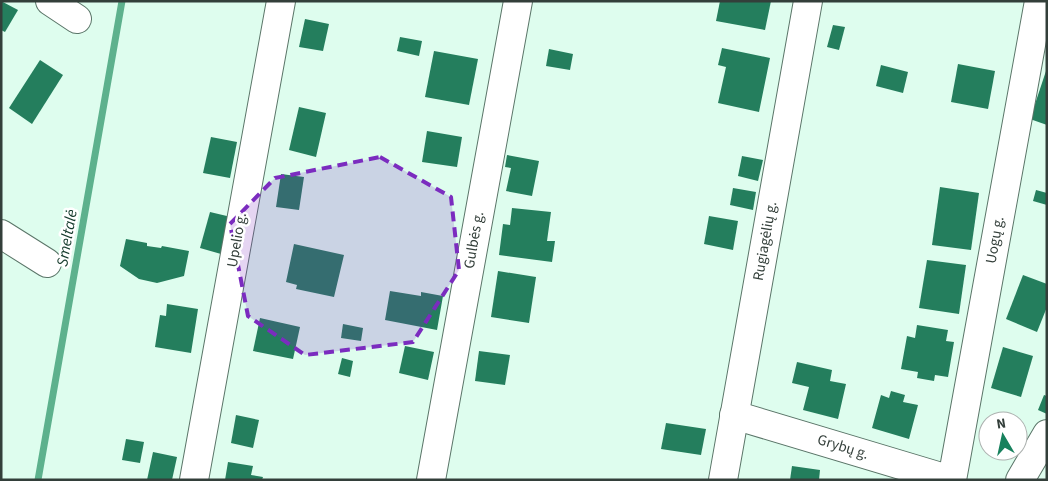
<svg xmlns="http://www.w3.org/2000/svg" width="1048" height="481" font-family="'Source Sans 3',sans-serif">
<rect width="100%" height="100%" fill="#defdee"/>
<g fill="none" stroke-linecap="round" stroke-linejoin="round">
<polyline stroke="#5db18d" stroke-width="7" points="38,480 122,1"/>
</g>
<g fill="#247e5d">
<polygon points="1,1 18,10 5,32 1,30"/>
<polygon points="720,1 771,1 765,30 716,21"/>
<polygon points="305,19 329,24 323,51 299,47"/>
<polygon points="833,25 845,27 839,50 827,47"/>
<polygon points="400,37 422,41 419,56 397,51"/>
<polygon points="722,48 770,58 759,112 718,103 726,67 718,65"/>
<polygon points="549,49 573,54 570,70 546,66"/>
<polygon points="434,51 478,59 469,105 425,97"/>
<polygon points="40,60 63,75 32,124 9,108"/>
<polygon points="958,64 995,71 988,109 951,102"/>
<polygon points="881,65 908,72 903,93 876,86"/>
<polygon points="1046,71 1047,71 1047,125 1030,119"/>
<polygon points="299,107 326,113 316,157 289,150"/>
<polygon points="427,131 462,137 457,167 422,162"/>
<polygon points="211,137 237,142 230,178 203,173"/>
<polygon points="507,155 539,161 532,196 506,191 511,168 505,167"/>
<polygon points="742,156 763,160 758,181 738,176"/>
<polygon points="281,174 304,177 299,210 276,207"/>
<polygon points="940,187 979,193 971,250 932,245"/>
<polygon points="733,188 756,192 753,210 730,205"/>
<polygon points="1036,190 1047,193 1047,205 1033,201"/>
<polygon points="512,208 551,212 547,241 555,241 552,262 499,255 503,224 510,225"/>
<polygon points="210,212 231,217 221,254 200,248"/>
<polygon points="709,216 738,221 733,250 704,244"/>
<polygon points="126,239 147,243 147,246 161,248 162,246 189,251 184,276 157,283 139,279 120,266"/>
<polygon points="294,244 344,255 334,297 296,289 297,285 286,282"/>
<polygon points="927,260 966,265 959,314 919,308"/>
<polygon points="498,271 536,277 529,323 491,317"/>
<polygon points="1023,275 1047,284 1047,307 1037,332 1006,319"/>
<polygon points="390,291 421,296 421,292 443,296 437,330 385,320"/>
<polygon points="167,304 198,309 191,353 155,347 160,315 166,316"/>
<polygon points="260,318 300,327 293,359 253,351"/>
<polygon points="343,324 363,328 361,341 341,338"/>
<polygon points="917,325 948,330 946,341 954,342 948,377 935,375 934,381 917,378 918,372 901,369 907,336 915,338"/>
<polygon points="405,346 434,352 428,380 399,373"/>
<polygon points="1003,347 1033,356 1021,397 991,388"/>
<polygon points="479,351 510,355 505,385 475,381"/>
<polygon points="342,358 353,361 350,377 338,374"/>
<polygon points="797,362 832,370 830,381 846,384 838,419 803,410 809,387 792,383"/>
<polygon points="891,391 905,395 903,402 918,405 909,439 872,428 881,395 889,398"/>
<polygon points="1044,395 1047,396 1047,414 1038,410"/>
<polygon points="236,415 259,420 253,448 231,443"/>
<polygon points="666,423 706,429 701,455 661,449"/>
<polygon points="126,439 144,442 140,463 122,460"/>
<polygon points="153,452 177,457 172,480 147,480"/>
<polygon points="228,462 253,466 251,475 263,477 262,480 225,480"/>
<polygon points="792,466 820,470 819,480 790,480"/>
</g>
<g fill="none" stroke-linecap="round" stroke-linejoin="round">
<g stroke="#5a7568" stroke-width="30">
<g id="minor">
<polyline points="50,1 77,19"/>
<polyline points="1,234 47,263"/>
<polyline points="734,415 951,480"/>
<polyline points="194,480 281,1"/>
<polyline points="431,480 518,1"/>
<polyline points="723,480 808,1"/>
<polyline points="952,480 1039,1"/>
<polyline points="1020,480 1047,434"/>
</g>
</g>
<use href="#minor" stroke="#fff" stroke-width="28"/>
</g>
<path fill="#7b2cbf" fill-opacity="0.2" stroke="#7b2cbf" stroke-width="4" stroke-dasharray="10 6" stroke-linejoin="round" d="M380,157L451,197L459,270L413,342L305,355L248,316L230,224L275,178Z"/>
<g text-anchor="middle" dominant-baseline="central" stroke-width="5" stroke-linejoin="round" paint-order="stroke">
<g font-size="15" fill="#333f3a" stroke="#fff">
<text transform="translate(237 240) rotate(-80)">Upelio g.</text>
<text transform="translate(474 240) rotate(-80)">Gulbės g.</text>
<text transform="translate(995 240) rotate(-80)">Uogų g.</text>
<text transform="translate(765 241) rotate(-80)">Rugiagėlių g.</text>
<text transform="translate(843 447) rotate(17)">Grybų g.</text>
</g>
<g font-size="16" font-style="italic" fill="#143a2b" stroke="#fff">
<text transform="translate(67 238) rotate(-80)">Smeltalė</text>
</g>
</g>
<rect width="1048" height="481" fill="none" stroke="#333f3a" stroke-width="5"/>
<g transform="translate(1003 436) rotate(351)"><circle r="24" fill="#ffffff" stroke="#adb2b0"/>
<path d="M0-4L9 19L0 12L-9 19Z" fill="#17815d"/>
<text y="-8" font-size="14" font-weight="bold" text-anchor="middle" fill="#333f3a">N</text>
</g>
</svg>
